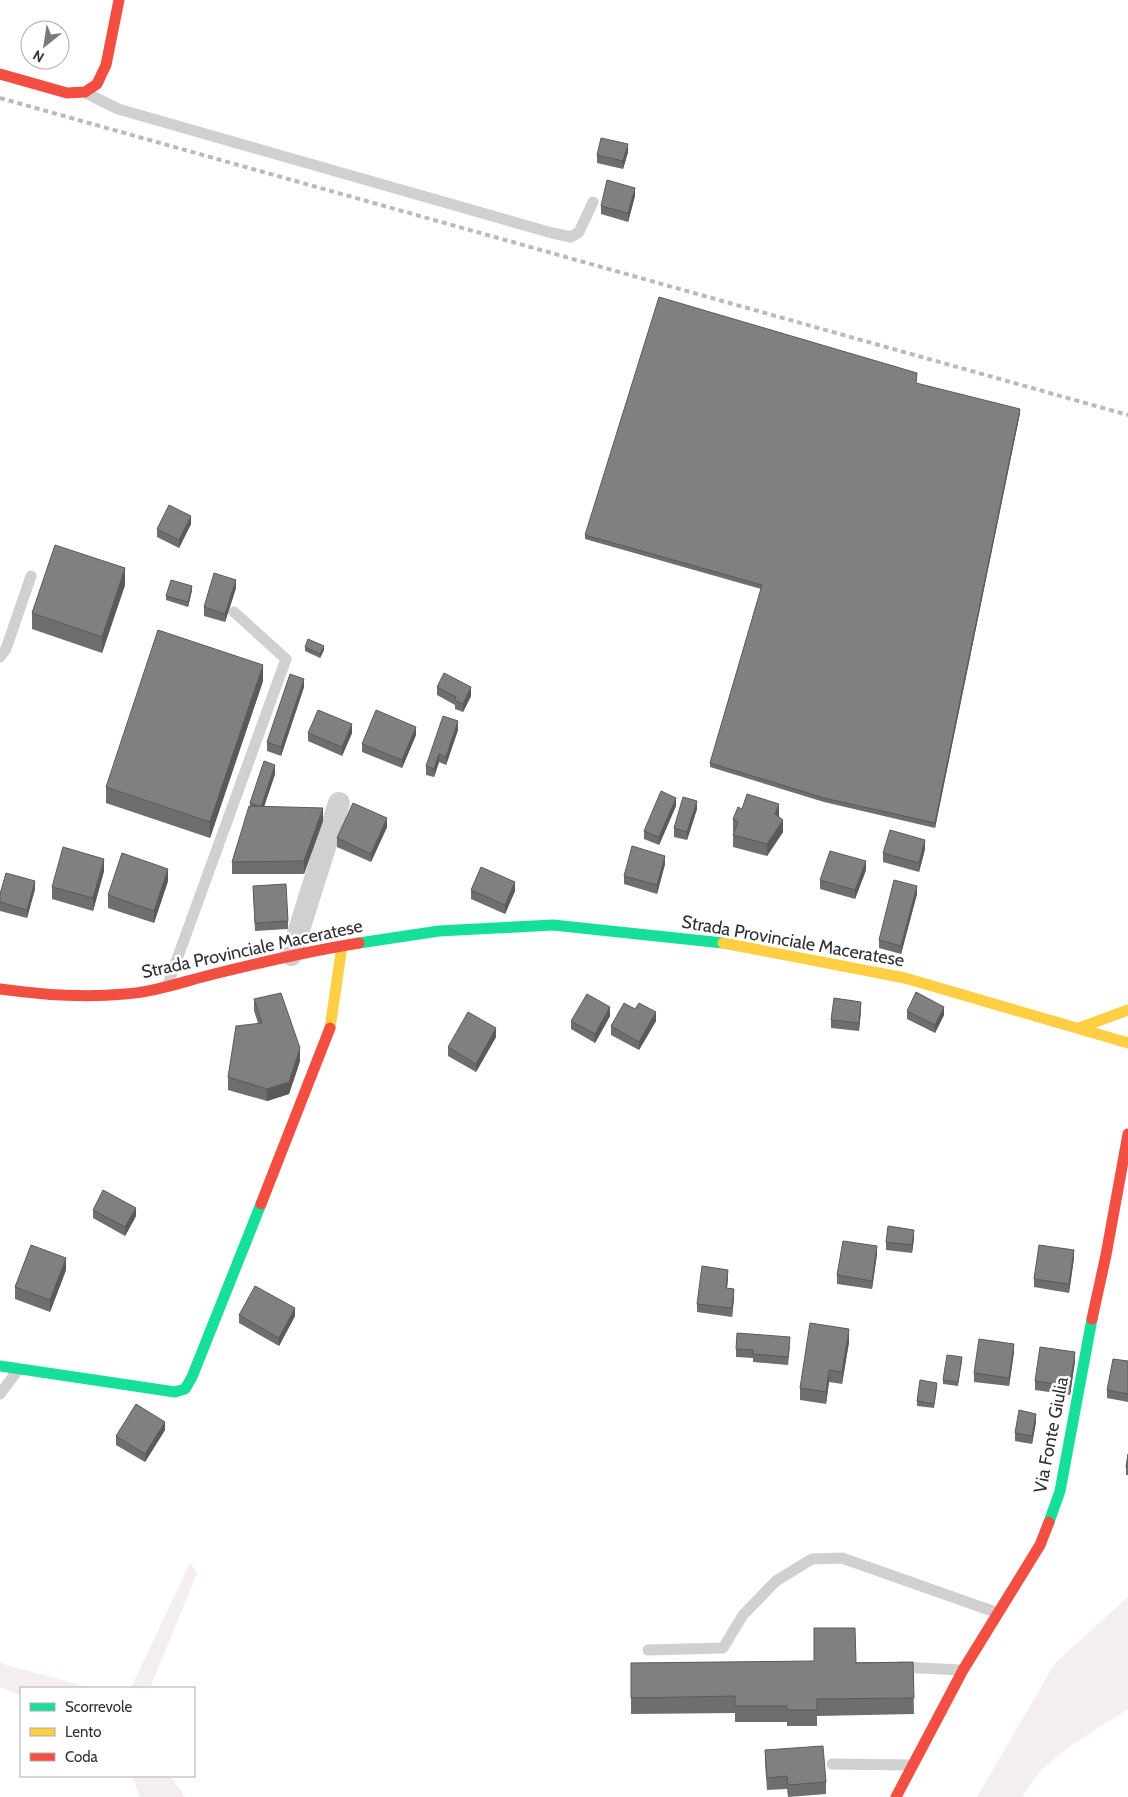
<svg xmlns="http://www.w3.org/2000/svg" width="1128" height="1797" font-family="Cabin,sans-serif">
<rect width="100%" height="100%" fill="#fff"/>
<g fill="#f5eef0">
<polygon points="190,1563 197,1573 150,1688 131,1688"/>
<path d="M1128,1597V1709C1095,1731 1039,1760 1023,1797H977L1055,1663Z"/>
<polygon points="0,1662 6,1665 91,1688 21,1688 21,1696 0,1687"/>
<polygon points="132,1776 170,1776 185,1797 140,1797"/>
</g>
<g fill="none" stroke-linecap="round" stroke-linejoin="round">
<g stroke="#d0d0d0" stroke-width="11">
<polyline points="86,93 118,109 552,233 571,237 579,232 593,202"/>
<polyline points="0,657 6,649 31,576"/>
<polyline points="168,984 286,659 234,612"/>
<polyline points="0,1394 18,1370"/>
<polyline points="648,1650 723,1648 743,1615 776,1581 812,1559 842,1558 998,1613"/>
<polyline points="900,1667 961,1670"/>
<polyline points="832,1764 911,1765"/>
</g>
<polyline stroke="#d0d0d0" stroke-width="22" points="291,955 339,803"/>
<g stroke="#16e098" stroke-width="11">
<polyline points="359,943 439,931 553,925 723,943"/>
<polyline points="0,1366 175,1392 185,1389 192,1377 261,1204"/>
<polyline points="1049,1522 1060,1491 1092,1319"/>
</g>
<g stroke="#ffcf43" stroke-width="11">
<polyline points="723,943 905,978 1128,1043"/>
<polyline points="330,1028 342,946"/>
<polyline points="1079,1028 1128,1010"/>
</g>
<g stroke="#f24e42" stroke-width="11">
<polyline points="0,74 67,93 85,92 97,84 106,65 119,0"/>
<path d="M0,989C42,995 83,998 125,994C155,992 185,981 214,974C262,962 310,951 359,943"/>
<polyline points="261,1204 330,1028"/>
<polyline points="1092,1319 1106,1255 1128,1134"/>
<polyline points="896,1797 963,1670 1040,1545 1049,1522"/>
</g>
<polyline stroke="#bababa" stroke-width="4" stroke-dasharray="5 4" stroke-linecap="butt" points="0,98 1128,415"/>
</g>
<g fill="#6e6e6e">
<polygon points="628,152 623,169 597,163 597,155"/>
<polygon points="635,196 628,222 601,214 601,206"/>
<polygon points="917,383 1020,413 935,828 824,802 710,767 710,763 761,589 585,539 585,535"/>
<polygon points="191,524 179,548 157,537 157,529"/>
<polygon points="125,585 102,653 32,629 32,613"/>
<polygon points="236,588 225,622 204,616 204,607"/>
<polygon points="192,590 188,607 166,600 166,596"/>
<polygon points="305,647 324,650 320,658 305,651"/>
<polygon points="263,681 210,838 106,803 106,787"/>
<polygon points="304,687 281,756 267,751 267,742"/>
<polygon points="437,687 471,696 463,712 455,709 455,705 437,695"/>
<polygon points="458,730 446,765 439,762 434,777 426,775 426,766"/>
<polygon points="308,733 352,733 342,756 308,741"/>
<polygon points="416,735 402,768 362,752 362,744"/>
<polygon points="275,774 264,807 323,821 304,874 232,874 232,862 250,806 250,803"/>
<polygon points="676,806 659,845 644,839 644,831"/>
<polygon points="697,809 687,840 674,837 674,828"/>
<polygon points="742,809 779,816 783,832 767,856 733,847 733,835 734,832 733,832 733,819"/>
<polygon points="387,827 371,862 337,847 337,838"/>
<polygon points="925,849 919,872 883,862 883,853"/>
<polygon points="665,864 657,894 624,884 624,876"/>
<polygon points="866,870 855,899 820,889 820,880"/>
<polygon points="104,871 93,911 52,899 52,887"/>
<polygon points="168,881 154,923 108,908 108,895"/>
<polygon points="253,886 288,921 288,929 255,931"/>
<polygon points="35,889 27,918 0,911 0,894"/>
<polygon points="471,890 515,891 505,914 471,899"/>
<polygon points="917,894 901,954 879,948 879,940"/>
<polygon points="254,999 300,1061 289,1094 267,1101 228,1090 228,1077 258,1023 254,1011"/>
<polygon points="635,1009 656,1021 639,1050 611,1035 611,1026"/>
<polygon points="861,1010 859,1031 831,1028 831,1020"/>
<polygon points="907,1011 944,1015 935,1033 907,1019"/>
<polygon points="610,1016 595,1043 571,1029 571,1021"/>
<polygon points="496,1037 476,1072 448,1056 448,1047"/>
<polygon points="93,1210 136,1216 125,1236 93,1218"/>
<polygon points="914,1238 912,1253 886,1250 886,1242"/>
<polygon points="877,1254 872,1289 837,1284 837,1275"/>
<polygon points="1074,1258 1069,1293 1034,1287 1034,1279"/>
<polygon points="66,1270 50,1312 15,1299 15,1287"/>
<polygon points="728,1278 727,1288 734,1298 732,1317 697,1312 697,1304"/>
<polygon points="239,1315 295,1316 279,1346 239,1323"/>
<polygon points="849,1342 842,1384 829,1382 826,1404 800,1400 800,1388"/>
<polygon points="790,1346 788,1365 753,1362 753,1358 736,1357 736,1349"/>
<polygon points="1014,1352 1009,1386 974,1382 974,1373"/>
<polygon points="962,1361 958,1386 943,1384 943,1380"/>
<polygon points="1075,1361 1070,1395 1035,1390 1035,1381"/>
<polygon points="1128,1361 1128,1402 1107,1398 1107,1390"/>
<polygon points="937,1387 934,1408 917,1406 917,1401"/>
<polygon points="1036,1422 1032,1444 1015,1441 1015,1433"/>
<polygon points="165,1430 145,1462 116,1445 116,1436"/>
<polygon points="1128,1454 1128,1475 1126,1475 1126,1467"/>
<polygon points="913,1662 914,1714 817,1716 817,1726 787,1726 787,1722 735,1722 735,1713 631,1714 631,1663"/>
<polygon points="765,1750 826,1782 826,1794 788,1797 787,1789 767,1790 765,1763"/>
</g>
<g fill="#5a5a5a">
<polygon points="628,144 628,152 623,169 623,161"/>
<polygon points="635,188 635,196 628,222 628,213"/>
<polygon points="1020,409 1020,413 935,828 935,823"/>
<polygon points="191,516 191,524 179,548 179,540"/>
<polygon points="125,568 125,585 102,653 102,637"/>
<polygon points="236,580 236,588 225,622 225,614"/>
<polygon points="192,586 192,590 188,607 188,602"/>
<polygon points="324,646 324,650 320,658 320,654"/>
<polygon points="263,665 263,681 210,838 210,822"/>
<polygon points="304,679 304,687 281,756 281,747"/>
<polygon points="471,687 471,696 463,712 463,704"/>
<polygon points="458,721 458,730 446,765 446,757"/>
<polygon points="352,724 352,733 342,756 342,747"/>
<polygon points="416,727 416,735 402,768 402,760"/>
<polygon points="439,754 439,762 434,777 434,769"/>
<polygon points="275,765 275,774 261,815 261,807"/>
<polygon points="676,798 676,806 659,845 659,837"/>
<polygon points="697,801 697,809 687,840 687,832"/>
<polygon points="779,804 779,816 775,827 775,814"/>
<polygon points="323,808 323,821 304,874 304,861"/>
<polygon points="387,818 387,827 371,862 371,854"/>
<polygon points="783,820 783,832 767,856 767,844"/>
<polygon points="925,840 925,849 919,872 919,863"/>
<polygon points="665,856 665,864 657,894 657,885"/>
<polygon points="104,859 104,871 93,911 93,898"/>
<polygon points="866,861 866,870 855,899 855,890"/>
<polygon points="168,869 168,881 154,923 154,911"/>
<polygon points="35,881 35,889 27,918 27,910"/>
<polygon points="515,882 515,891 505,914 505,905"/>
<polygon points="917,886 917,894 901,954 901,946"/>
<polygon points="861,1002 861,1010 859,1031 859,1023"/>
<polygon points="610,1007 610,1016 595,1043 595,1034"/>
<polygon points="944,1007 944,1015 935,1033 935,1025"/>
<polygon points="656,1012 656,1021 639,1050 639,1042"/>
<polygon points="496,1028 496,1037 476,1072 476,1064"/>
<polygon points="300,1048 300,1061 289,1094 267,1101 267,1089"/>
<polygon points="136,1208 136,1216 125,1236 125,1227"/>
<polygon points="914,1230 914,1238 912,1253 912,1245"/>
<polygon points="877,1246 877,1254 872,1289 872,1281"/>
<polygon points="1074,1250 1074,1258 1069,1293 1069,1284"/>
<polygon points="66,1258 66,1270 50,1312 50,1300"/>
<polygon points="728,1270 728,1278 726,1297 726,1288"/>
<polygon points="734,1289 734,1298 732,1317 732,1308"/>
<polygon points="295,1308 295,1316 279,1346 279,1338"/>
<polygon points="849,1329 849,1342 842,1384 842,1372"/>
<polygon points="1014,1344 1014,1352 1009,1386 1009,1378"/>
<polygon points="1075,1352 1075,1361 1070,1395 1070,1386"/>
<polygon points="829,1370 829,1382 826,1404 826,1392"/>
<polygon points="1036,1414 1036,1422 1032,1444 1032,1436"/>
<polygon points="165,1422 165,1430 145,1462 145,1454"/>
</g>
<g fill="#808080" stroke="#5a5a5a">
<polygon points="601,138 628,144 623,161 597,155"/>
<polygon points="607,180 635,188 628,213 601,206"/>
<polygon points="659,297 917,373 916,383 1020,409 935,823 824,798 710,763 762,585 585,535"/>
<polygon points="169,505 191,516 179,540 157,529"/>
<polygon points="55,545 125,568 102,637 32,613"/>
<polygon points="214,573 236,580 225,614 204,607"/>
<polygon points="171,580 192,586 188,602 166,596"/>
<polygon points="158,630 263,665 210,822 106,787"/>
<polygon points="308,639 324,646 320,654 305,647"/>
<polygon points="444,673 471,687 463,704 455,700 456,697 437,687"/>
<polygon points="290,674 304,679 281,747 267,742"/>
<polygon points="318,710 352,724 342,747 308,733"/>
<polygon points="376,710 416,727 402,760 362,744"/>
<polygon points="443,716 458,721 446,757 439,754 434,769 426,766"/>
<polygon points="264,761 275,765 261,807 250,803"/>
<polygon points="661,791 676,798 659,837 644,831"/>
<polygon points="747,794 779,804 775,814 783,820 767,844 733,835 738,822 733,819 738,807 742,809"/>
<polygon points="683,797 697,801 687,832 674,828"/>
<polygon points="353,803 387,818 371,854 337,838"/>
<polygon points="249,806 323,808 304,861 232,862"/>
<polygon points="890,830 925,840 919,863 883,853"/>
<polygon points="632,846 665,856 657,885 624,876"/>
<polygon points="63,847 104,859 93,898 52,887"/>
<polygon points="830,851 866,861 855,890 820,880"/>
<polygon points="122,853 168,869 154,911 108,895"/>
<polygon points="481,867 515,882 505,905 471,890"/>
<polygon points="6,873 35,881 27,910 0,902 0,894"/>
<polygon points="894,880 917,886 901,946 879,940"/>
<polygon points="286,884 288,921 255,923 253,886"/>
<polygon points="916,992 944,1007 935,1025 907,1011"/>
<polygon points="281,993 300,1048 289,1082 267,1089 228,1077 236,1026 262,1023 254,999"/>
<polygon points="587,994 610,1007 595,1034 571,1021"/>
<polygon points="834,998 861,1002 859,1023 831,1020"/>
<polygon points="624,1003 635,1009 639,1003 656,1012 639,1042 611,1026"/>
<polygon points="468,1012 496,1028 476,1064 448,1047"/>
<polygon points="103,1190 136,1208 125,1227 93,1210"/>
<polygon points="888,1226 914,1230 912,1245 886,1242"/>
<polygon points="843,1241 877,1246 872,1281 837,1275"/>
<polygon points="31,1245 66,1258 50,1300 15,1287"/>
<polygon points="1039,1245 1074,1250 1069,1284 1034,1279"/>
<polygon points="702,1266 728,1270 726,1288 734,1289 732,1308 697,1304"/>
<polygon points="255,1286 295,1308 279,1338 239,1315"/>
<polygon points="810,1323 849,1329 842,1372 829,1370 826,1392 800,1388"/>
<polygon points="737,1333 790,1337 788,1357 753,1354 753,1350 736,1349"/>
<polygon points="979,1339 1014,1344 1009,1378 974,1373"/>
<polygon points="1040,1347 1075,1352 1070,1386 1035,1381"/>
<polygon points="947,1355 962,1357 958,1382 943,1380"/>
<polygon points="1113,1359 1128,1361 1128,1394 1107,1390"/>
<polygon points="920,1380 937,1383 934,1404 917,1401"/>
<polygon points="136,1404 165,1422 145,1454 116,1436"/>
<polygon points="1019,1410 1036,1414 1032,1436 1015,1433"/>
<polygon points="1128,1454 1128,1467 1126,1467"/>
<polygon points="814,1628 855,1628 856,1663 913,1662 914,1698 817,1699 817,1710 787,1710 787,1706 735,1706 735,1696 631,1698 631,1663 814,1661"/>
<polygon points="823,1746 826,1782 788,1785 787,1776 767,1778 765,1750"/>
</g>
<g text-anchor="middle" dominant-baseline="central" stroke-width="5" stroke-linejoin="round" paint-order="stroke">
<g font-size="18" fill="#313131" stroke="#fff">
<text transform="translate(793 941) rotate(10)">Strada Provinciale Maceratese</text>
<text transform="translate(252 949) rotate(-12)">Strada Provinciale Maceratese</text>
<text transform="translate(1051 1435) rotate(-79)">Via Fonte Giulia</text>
</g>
</g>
<rect x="20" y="1687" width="175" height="90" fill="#ffffff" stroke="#adadad"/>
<rect x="30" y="1703" width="25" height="8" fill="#16e098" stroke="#adadad"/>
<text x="65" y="1712" font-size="15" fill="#313131">Scorrevole</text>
<rect x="30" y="1728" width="25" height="8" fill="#ffcf43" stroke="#adadad"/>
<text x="65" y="1737" font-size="15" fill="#313131">Lento</text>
<rect x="30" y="1753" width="25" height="8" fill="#f24e42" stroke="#adadad"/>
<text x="65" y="1762" font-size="15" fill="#313131">Coda</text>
<g transform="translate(45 45) rotate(210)"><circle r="24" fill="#ffffff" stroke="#adadad"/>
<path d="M0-4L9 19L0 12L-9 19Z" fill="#797979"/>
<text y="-8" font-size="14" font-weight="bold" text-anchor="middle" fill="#313131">N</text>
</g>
</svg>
